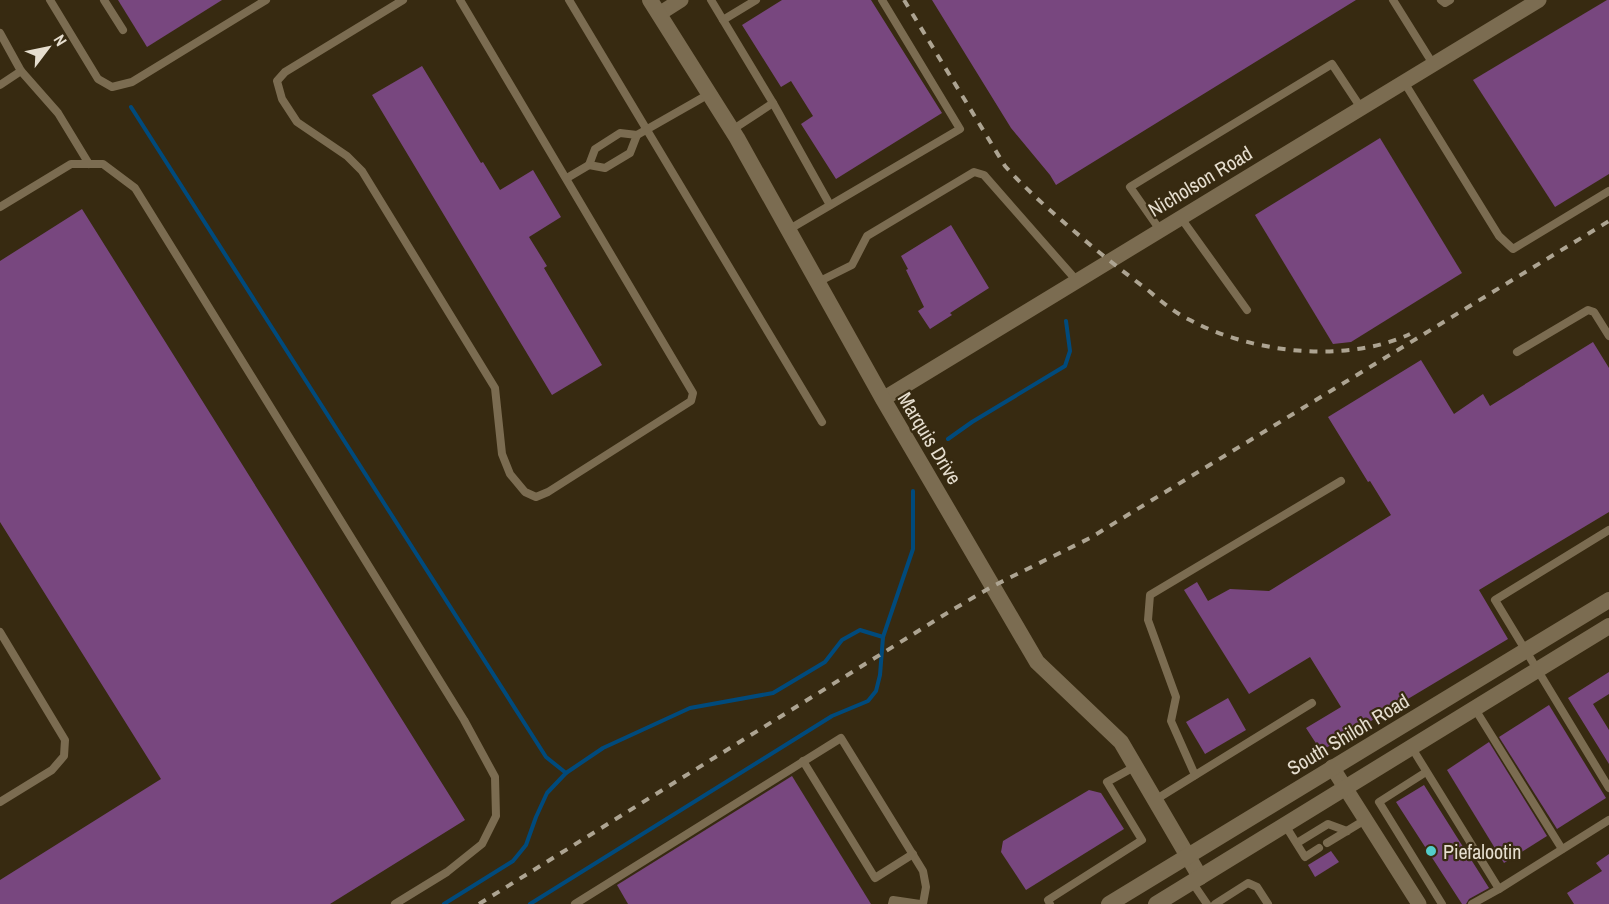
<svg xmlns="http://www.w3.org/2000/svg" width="1609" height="904" font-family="'Archivo Narrow',sans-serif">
<rect width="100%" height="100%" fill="#372a11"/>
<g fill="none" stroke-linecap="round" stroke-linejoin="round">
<g stroke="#004a7c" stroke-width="4">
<polyline points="131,107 532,735 546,757 566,773"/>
<polyline points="948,439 972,422 1065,366 1070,351 1066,321"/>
<polyline points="444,904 513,861 526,845 536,817 547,793 566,773 603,748 690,708 773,693 825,662 842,640 860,630 883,637"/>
<polyline points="530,904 832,716 868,701 876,691 880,675 883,637 913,549 913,491"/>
</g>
</g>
<g fill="#78477f">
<polygon points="118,0 222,0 147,47"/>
<polygon points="782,0 871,0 942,113 836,179 801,124 813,116 791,81 781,87 742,25"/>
<polygon points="932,0 1356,0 1056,185 1050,175 1011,128"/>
<polygon points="1607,0 1609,0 1609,174 1555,207 1473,80"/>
<polygon points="422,66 481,163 483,162 500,190 533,170 561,217 529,237 547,266 544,268 602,365 552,395 372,95"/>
<polygon points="1380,138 1462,273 1351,342 1333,344 1255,215"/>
<polygon points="82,209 465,820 330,904 0,904 0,880 161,779 0,522 0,261"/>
<polygon points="951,225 989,288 950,313 952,315 930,329 918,311 924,307 906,270 908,269 901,256"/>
<polygon points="1593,342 1609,368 1609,512 1479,590 1508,639 1321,751 1306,728 1341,707 1310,657 1249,694 1184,590 1197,582 1208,601 1230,589 1269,591 1391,515 1370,481 1368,482 1328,417 1421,360 1454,414 1483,394 1490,406"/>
<polygon points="1609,672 1609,694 1593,704 1609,730 1609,764 1568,698"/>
<polygon points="1228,698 1246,730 1205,754 1186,722"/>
<polygon points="1549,705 1606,798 1557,829 1499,737"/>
<polygon points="1489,742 1547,836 1504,863 1447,770"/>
<polygon points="792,776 871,904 628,904 617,885"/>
<polygon points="1424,785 1489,888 1469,899 1466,904 1462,904 1396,802"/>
<polygon points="1089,790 1101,793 1124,829 1026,890 1001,852 1003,841"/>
<polygon points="1331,851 1339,862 1315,877 1308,865"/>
<polygon points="1609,854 1609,904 1574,904 1567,893 1602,871 1596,863"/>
</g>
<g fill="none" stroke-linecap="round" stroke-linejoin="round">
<g stroke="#7b6c51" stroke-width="8">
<polyline points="50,0 98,79 112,87 132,82 266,0"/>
<polyline points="104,0 123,30"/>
<polyline points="403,0 285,72 277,81 282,99 297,122 347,156 362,171 495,388 502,454 510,474 525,492 536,497 548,492 691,401 693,393 460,0"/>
<polyline points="569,0 822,422"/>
<polyline points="711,0 773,103 732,130"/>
<polyline points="1393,0 1433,64"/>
<polyline points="1441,0 1445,3 1450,0"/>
<polyline points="723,20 756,0"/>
<polyline points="0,33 21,71 0,85"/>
<polyline points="21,71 58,113 89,164"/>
<polyline points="1404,82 1499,236 1513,249 1609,191"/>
<polyline points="773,103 830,205"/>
<polyline points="589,165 605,168 630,153 637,135 709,94"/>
<polyline points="567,178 589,165 595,149 620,133 637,135"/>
<polyline points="0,207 71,164 103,164 135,188 464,720 495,777 496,816 482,844 447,872 395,904"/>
<polyline points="1181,218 1247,310"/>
<polyline points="788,230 960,129 882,0"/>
<polyline points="1160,230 1130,187 1332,64 1361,108"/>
<polyline points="818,282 852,265 867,236 974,172 984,175 1077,281"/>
<polyline points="1517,352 1588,310 1594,312 1609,336"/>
<polyline points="1609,530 1495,600 1609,788"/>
<polyline points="0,632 65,740 64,756 52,770 0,802"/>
<polyline points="1475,709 1562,849"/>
<polyline points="1412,748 1499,889 1609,820"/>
<polyline points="803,761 875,878 913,854"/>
<polyline points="1426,772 1379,802 1442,904"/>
<polyline points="1195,775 1171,721 1176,697 1148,620 1150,595 1341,481"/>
<polyline points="1155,800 1312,703"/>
<polyline points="1285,825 1305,857 1319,848"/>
<polyline points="1297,843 1328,824 1347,831"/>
<polyline points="1327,843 1365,820"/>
<polyline points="1192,882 1207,904"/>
<polyline points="575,904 841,738 923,871 926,887 923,904"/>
<polyline points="892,904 893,900 920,904"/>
<polyline points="1050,904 1048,900 1142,840 1107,782 1136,766"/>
<polyline points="1215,904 1248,883 1257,887 1268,904"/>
<polyline points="1472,904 1499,889"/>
</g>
<g stroke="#7b6c51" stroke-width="15">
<polyline points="659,14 681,0"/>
<polyline points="883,399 1539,0"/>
<polyline points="1332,767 1419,904"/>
</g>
<polyline stroke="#7b6c51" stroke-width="16" points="650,0 737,138 883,399 1037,662 1121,742 1200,877"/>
<g stroke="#7b6c51" stroke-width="16">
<polyline points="1109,904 1609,600"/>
<polyline points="1156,904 1609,626"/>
</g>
<g stroke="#ada492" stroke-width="4" stroke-dasharray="8 8" stroke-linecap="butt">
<path d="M904,0L1005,166C1030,194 1059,218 1088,243C1108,260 1128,275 1149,291C1162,302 1175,313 1190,320C1252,353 1345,364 1410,334"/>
<polyline points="479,904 952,610 993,586 1090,538 1609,221"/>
</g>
</g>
<circle fill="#53cdca" stroke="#372a11" stroke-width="2" cx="1431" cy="851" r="6"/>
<g text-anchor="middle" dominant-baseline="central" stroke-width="4.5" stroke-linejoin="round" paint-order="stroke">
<g font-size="20" fill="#e6decf" stroke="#372a11">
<text transform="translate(1200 181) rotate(-31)">Nicholson Road</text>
<text transform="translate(930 438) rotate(59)">Marquis Drive</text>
<text transform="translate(1348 734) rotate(-31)">South Shiloh Road</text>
</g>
<g font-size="20" fill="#e6decf" stroke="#372a11" text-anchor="start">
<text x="1443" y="851">Piefalootin</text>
</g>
</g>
<g transform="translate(48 48) rotate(58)" stroke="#372a11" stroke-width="4.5" paint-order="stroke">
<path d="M0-4.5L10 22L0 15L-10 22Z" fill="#e6decf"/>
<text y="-9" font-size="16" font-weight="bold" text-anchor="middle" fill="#e6decf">N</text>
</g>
</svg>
